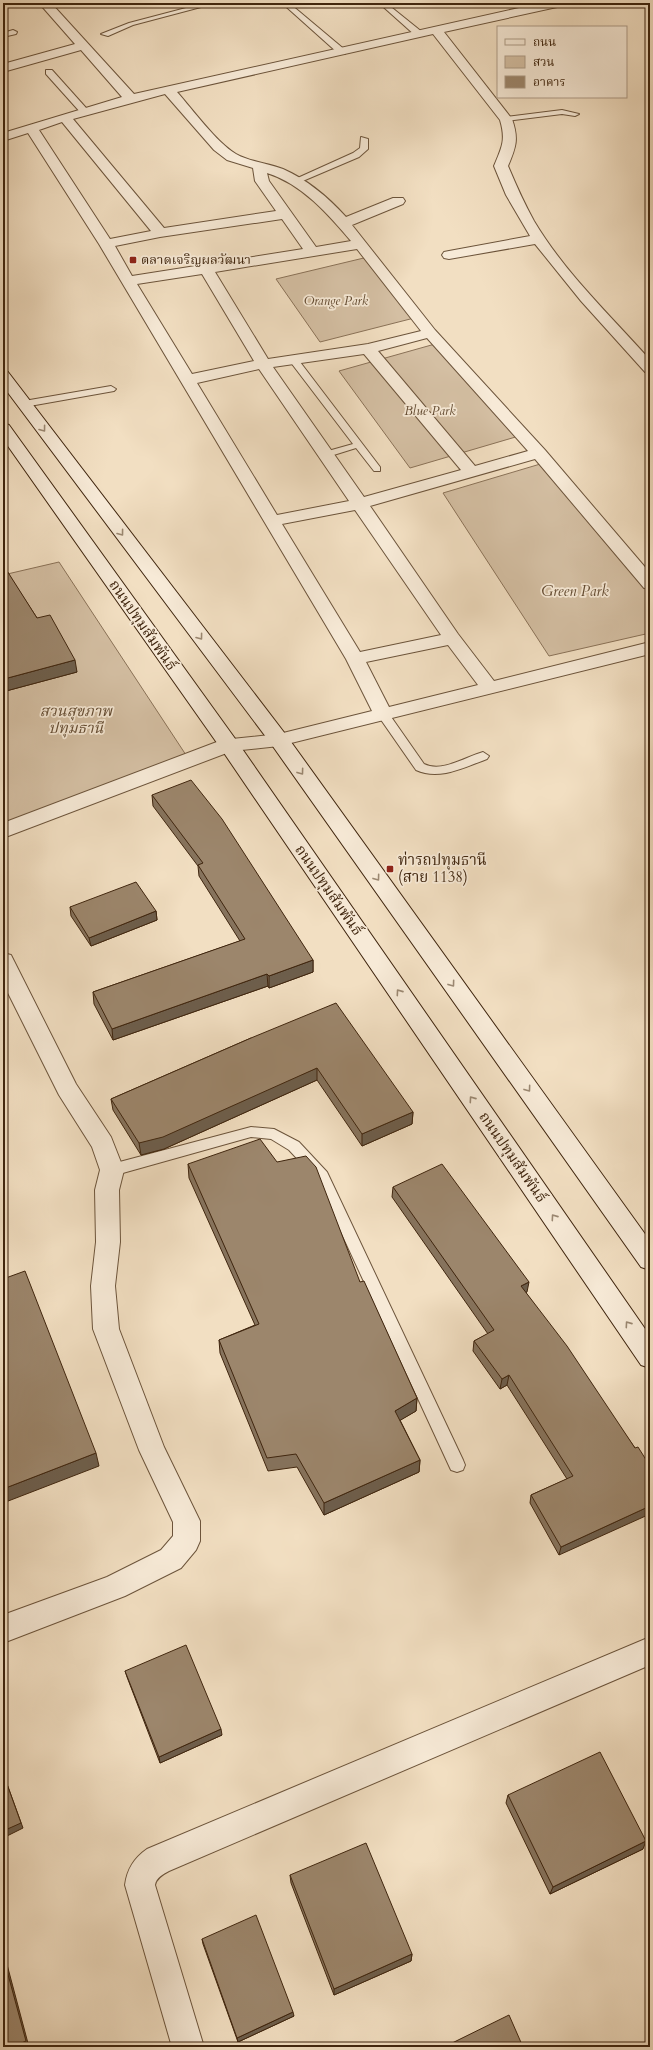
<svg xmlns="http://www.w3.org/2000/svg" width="653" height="2050" font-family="Cardo,'Noto Serif Thai',serif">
<rect width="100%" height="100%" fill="#f2dfc2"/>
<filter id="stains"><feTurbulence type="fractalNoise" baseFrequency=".005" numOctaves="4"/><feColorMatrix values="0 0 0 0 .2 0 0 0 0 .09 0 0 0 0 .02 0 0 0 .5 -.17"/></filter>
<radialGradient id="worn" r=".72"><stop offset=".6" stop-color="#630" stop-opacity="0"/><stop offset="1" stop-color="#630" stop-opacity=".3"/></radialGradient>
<g fill="#d4bfa3" stroke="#8a7258">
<polygon points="368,257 422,316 320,342 276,279"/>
<polygon points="435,344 519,436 410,468 339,371"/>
<polygon points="547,462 650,594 650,633 549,656 443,493"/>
<polygon points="59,562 186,755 3,826 3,575"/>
</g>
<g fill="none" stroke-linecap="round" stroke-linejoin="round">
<g stroke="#6c543b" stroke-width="2">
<g id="lane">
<polygon points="3,3 13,3 3,8"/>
<polygon points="205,3 216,3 133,25 108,36 101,34 129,23"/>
<polygon points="282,3 289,3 345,50 345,54 339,54"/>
<polygon points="379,3 386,3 422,32 422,36 416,36"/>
<polygon points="13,30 17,32 16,34 3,37 3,33"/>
<polygon points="46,70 52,70 87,109 87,113 81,113 46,74"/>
<polygon points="562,110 579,114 575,116 562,114 506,121 502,119 506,117"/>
<polygon points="361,137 368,139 368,149 359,157 298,183 291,181 353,153 360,148"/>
<polygon points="294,357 297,358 380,467 380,471 374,471 356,448 324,458 321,457 321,453 353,444 289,360"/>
<polygon points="111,386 116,389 114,391 24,407 19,404 24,401"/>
<path d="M383,710L387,711L424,764C442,773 465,757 483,752L489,756L487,759C465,767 439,781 416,770L377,714Z"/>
<polygon points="251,1127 274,1129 299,1142 327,1172 463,1460 465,1465 463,1470 457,1472 451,1470 317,1180 289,1150 271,1139 251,1137 112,1176 107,1174 105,1170 107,1166 112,1164"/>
</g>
</g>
<g stroke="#6c543b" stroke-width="2">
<g id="street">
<path d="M39,3H51L134,94L541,3H563L557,7L444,32L512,119C519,139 516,147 508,166C516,185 524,203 534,221C565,273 610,315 650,360V374L645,372L581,301L535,244L449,259L444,258L442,255L444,252L449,251L530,236L506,195L494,166C502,147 506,140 500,120L433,34L177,92C193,110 216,142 236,154C250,162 268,163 283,169C306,179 329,198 346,217L393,198H403L405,201L403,204L352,225L435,330L545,450L650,573V589L644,588L535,459L370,506L458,634L494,681L650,642V654L279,746L232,751L3,838V823L222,740L279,734L372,711L346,659L99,244L28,133L3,141V133L122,97L81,50L3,72V64L75,44ZM165,94L214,150L227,160L253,168L255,181L276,211L164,228L73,119ZM62,122L151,231L110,239L39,130ZM267,173C302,184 328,214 351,241L316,247L269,181ZM282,219L303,249L132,276L115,246L160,237ZM357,249L421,331L368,344L268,359L215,272ZM202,274L254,361L192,374L137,284ZM427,338L528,451L475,466L378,351ZM364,354L461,470L364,497L273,367ZM259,369L349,501L277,515L197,383ZM355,510L441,635L360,652L282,524ZM448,645L478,685L389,707L366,662Z"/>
<polygon points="3,953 11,955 14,961 76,1084 111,1137 124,1170 119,1190 120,1242 115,1286 119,1329 164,1447 200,1521 200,1541 196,1550 181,1568 125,1596 3,1643 3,1615 107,1577 161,1550 173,1536 173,1522 139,1450 93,1329 91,1286 96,1242 95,1190 100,1170 92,1147 59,1095 3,983"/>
<path d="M650,1637V1665L169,1871C163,1874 156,1878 155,1885L204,2047H172L125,1885C127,1869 134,1858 147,1849Z"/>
</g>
</g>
<g stroke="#3f250e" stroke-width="2">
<g id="secondary">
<polygon points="3,370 8,372 286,735 650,1241 650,1270 641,1267 272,745 3,386"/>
<polygon points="3,423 9,425 236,740 650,1336 650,1368 641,1365 222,750 3,439"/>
</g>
</g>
<use href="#lane" fill="#f7ead7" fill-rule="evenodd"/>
<use href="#street" fill="#f7ead7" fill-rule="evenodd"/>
<use href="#secondary" fill="#f7ead7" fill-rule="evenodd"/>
</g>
<g fill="#86735d" stroke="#3f250e">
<polygon points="3,566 37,618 77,672 6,691 3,686"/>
<polygon points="152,795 313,960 313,972 269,988 268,986 113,1040 94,1004 93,992 240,941 199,876 198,866 153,806"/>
<polygon points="70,907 156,911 157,920 91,946 71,916"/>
<polygon points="251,1038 413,1112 412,1124 362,1146 317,1080 164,1149 141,1155 113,1110 111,1099"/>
<polygon points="188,1164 360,1282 417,1398 416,1411 400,1420 420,1460 419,1472 324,1515 297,1467 268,1471 220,1353 219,1340 255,1325 189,1178"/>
<polygon points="393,1187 527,1292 526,1293 635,1448 559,1555 530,1503 531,1495 567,1479 507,1385 500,1389 473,1351 474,1341 488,1334 392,1197"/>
<polygon points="125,1671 222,1735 160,1763 127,1677"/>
<polygon points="508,1795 643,1849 550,1894 506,1803"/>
<polygon points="290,1875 412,1954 411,1961 334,1995 291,1883"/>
<polygon points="202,1939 294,2016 238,2042 203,1944"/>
</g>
<g fill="#6d5e4c" stroke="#3f250e">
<polygon points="75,660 77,672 6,691 4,679"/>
<polygon points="156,911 157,920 91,946 89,938"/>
<polygon points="313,960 313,972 269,988 269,976"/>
<polygon points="267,974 268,986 113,1040 112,1029"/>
<polygon points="317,1068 317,1080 164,1149 141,1155 139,1143"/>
<polygon points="413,1112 412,1124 362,1146 362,1134"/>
<polygon points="529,1282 527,1292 519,1296 521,1286"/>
<polygon points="509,1375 507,1385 500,1389 502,1379"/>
<polygon points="417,1398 416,1411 394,1424 395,1411"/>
<polygon points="96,1453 99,1466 3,1503 3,1489"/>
<polygon points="420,1460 419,1472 324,1515 324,1503"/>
<polygon points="650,1506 650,1514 559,1555 561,1547"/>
<polygon points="221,1729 222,1735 160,1763 159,1757"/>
<polygon points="3,1773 23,1828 3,1838"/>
<polygon points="646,1841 643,1849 550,1894 553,1887"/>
<polygon points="3,1954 5,1957 29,2047 12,2047"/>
<polygon points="412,1954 411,1961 334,1995 334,1989"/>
<polygon points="293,2012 294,2016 238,2042 237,2038"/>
</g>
<g fill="#9c866c" stroke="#3f250e">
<polygon points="3,566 4,566 37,618 50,615 75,660 4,679 3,678"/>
<polygon points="191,780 222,819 313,960 269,976 267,974 112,1029 93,992 245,939 198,865 203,863 152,795"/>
<polygon points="136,882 156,911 89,938 70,907"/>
<polygon points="336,1003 413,1112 362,1134 317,1068 163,1137 139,1143 111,1099 251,1038"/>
<polygon points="260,1139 277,1162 306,1156 316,1167 360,1282 364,1281 417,1398 395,1411 420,1460 324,1503 296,1454 267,1458 219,1340 259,1324 188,1164"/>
<polygon points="442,1164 529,1282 521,1286 567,1346 635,1448 638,1447 650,1466 650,1506 561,1547 531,1495 573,1476 509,1375 502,1379 474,1341 494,1330 393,1187"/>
<polygon points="25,1271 96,1453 3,1489 3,1279"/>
<polygon points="186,1645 221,1729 159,1757 125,1671"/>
<polygon points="600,1752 646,1841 553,1887 508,1795"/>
<polygon points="3,1773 21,1823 3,1831"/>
<polygon points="366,1843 412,1954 334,1989 290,1875"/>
<polygon points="256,1915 293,2012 237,2038 202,1939"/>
<polygon points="3,1956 26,2041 12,2047 3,2047"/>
<polygon points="509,2015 523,2047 444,2047"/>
</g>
<defs><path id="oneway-chevron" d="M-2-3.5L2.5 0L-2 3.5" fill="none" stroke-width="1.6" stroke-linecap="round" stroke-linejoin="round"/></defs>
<g stroke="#9b8872">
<use href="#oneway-chevron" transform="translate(43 429) rotate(53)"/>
<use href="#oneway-chevron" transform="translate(121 533) rotate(53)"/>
<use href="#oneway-chevron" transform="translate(200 637) rotate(53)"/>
<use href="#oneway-chevron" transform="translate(301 772) rotate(54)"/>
<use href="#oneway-chevron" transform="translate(377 878) rotate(54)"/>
<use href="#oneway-chevron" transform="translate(452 984) rotate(54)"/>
<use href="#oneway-chevron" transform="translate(399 992) rotate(-125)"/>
<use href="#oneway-chevron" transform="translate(528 1089) rotate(54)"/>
<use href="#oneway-chevron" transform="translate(472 1099) rotate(-125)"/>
<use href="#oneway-chevron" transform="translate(554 1217) rotate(-125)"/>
<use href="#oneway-chevron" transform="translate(628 1324) rotate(-125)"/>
</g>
<g fill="#8f2418" stroke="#f7ead7" stroke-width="1.5">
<rect x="129" y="256" width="8" height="8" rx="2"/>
<rect x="386" y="865" width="8" height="8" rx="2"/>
</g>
<g text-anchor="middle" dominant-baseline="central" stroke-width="3.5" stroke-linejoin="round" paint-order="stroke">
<g font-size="13" fill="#3f250e" stroke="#f7ead7" text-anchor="start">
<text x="141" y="260">ตลาดเจริญผลวัฒนา</text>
</g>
<g font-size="13" font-style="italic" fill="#644c33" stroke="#f7ead7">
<text x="336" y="301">Orange Park</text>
<text x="430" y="411">Blue Park</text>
</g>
<g font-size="15" font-style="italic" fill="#644c33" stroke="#f7ead7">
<text x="575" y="591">Green Park</text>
<text x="76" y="711">สวนสุขภาพ<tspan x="76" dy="17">ปทุมธานี</tspan></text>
</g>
<g font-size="15" fill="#3f250e" stroke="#f7ead7">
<text transform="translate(143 625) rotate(55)">ถนนปทุมสัมพันธ์</text>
<text transform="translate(329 890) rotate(55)">ถนนปทุมสัมพันธ์</text>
<text transform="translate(513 1157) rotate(55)">ถนนปทุมสัมพันธ์</text>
</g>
<g font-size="15" fill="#3f250e" stroke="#f7ead7" text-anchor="start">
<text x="398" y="860">ท่ารถปทุมธานี<tspan x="398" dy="17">(สาย 1138)</tspan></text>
</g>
</g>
<rect width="653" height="2050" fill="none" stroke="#f2dfc2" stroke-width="16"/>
<rect x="4" y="4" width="645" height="2042" fill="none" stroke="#3f250e" stroke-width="2"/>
<rect x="8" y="8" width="637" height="2034" fill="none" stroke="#3f250e"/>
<rect x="497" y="26" width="130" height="72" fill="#f7ead7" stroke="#ad9b87"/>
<rect x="505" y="39" width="20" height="6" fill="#f7ead7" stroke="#ad9b87"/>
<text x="533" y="46" font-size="12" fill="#3f250e">ถนน</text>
<rect x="505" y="56" width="20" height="12" fill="#d4bfa3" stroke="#ad9b87"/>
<text x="533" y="66" font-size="12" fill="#3f250e">สวน</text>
<rect x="505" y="76" width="20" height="12" fill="#9c866c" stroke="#ad9b87"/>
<text x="533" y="86" font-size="12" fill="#3f250e">อาคาร</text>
<rect width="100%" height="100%" filter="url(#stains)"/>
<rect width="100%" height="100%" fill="url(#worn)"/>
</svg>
